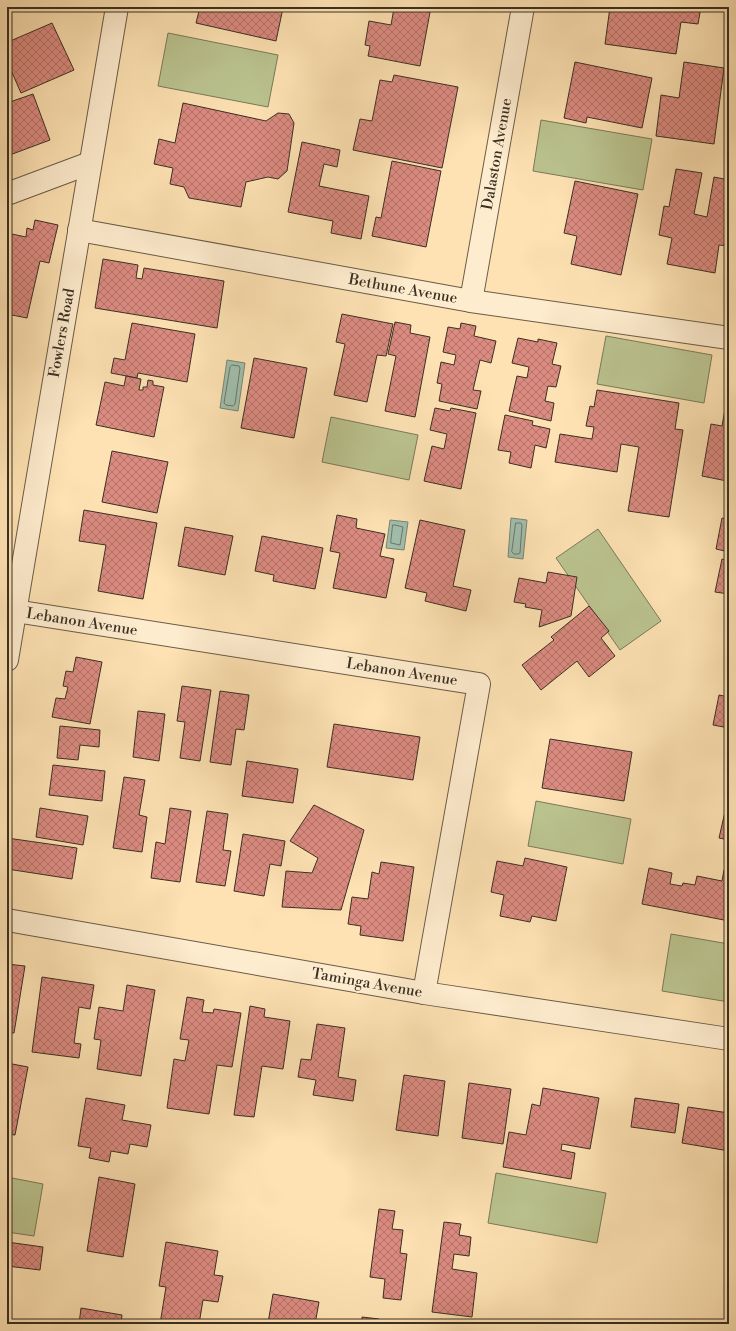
<svg xmlns="http://www.w3.org/2000/svg" width="736" height="1331" font-family="'Libre Bodoni',serif">
<defs>
<pattern id="building-cross-hatch" width="8" height="8" patternUnits="userSpaceOnUse"><rect width="8" height="8" fill="#dc8b81"/><path d="M0 0l8 8M0 8l8-8" fill="none" stroke="#b37269"/></pattern>
</defs>
<rect width="100%" height="100%" fill="#fee2b3"/>
<filter id="stains"><feTurbulence type="fractalNoise" baseFrequency=".005" numOctaves="4"/><feColorMatrix values="0 0 0 0 .2 0 0 0 0 .09 0 0 0 0 .02 0 0 0 .5 -.17"/></filter>
<radialGradient id="worn" r=".72"><stop offset=".6" stop-color="#630" stop-opacity="0"/><stop offset="1" stop-color="#630" stop-opacity=".3"/></radialGradient>
<g fill="#bbc490" stroke="#7a7a5a">
<polygon points="168,33 278,55 268,107 158,86"/>
<polygon points="541,120 652,139 643,190 533,171"/>
<polygon points="606,336 712,355 704,403 597,384"/>
<polygon points="331,417 418,435 409,480 322,462"/>
<polygon points="598,529 661,621 620,650 556,558"/>
<polygon points="536,801 631,819 623,864 528,846"/>
<polygon points="671,934 729,944 729,1002 662,991"/>
<polygon points="496,1173 606,1193 597,1243 488,1223"/>
<polygon points="7,1177 43,1184 34,1236 7,1232"/>
</g>
<g fill="#a0beac" stroke="#778575">
<polygon points="227,360 245,363 238,411 220,408"/>
<polygon points="511,518 527,520 523,559 508,557"/>
<polygon points="390,520 408,522 404,550 386,548"/>
</g>
<g fill="none" stroke-linecap="round" stroke-linejoin="round">
<g stroke="#6c7768" stroke-width="1">
<polygon points="232,365 239,366 240,368 235,404 233,406 226,405 224,403 230,367"/>
<polygon points="516,523 521,523 522,525 520,553 518,554 514,554 512,552"/>
<polygon points="393,525 395,525 403,527 400,545 391,543"/>
</g>
</g>
<g fill="url(#building-cross-hatch)" stroke="#393023">
<polygon points="200,7 216,8 217,7 283,8 276,41 196,23"/>
<polygon points="388,7 431,7 420,66 368,56 370,46 365,45 369,21 391,25 394,8"/>
<polygon points="610,7 701,7 698,24 681,22 676,54 605,44"/>
<polygon points="52,23 74,70 21,93 7,61 7,50 11,48 8,42"/>
<polygon points="575,62 652,78 642,128 587,117 586,123 564,118"/>
<polygon points="684,62 724,68 714,144 656,136 661,95 679,98"/>
<polygon points="394,75 458,87 442,168 353,150 360,119 372,121 380,80 392,82"/>
<polygon points="33,94 50,140 7,156 7,103"/>
<polygon points="183,103 266,121 278,113 289,114 294,123 287,171 278,179 268,177 246,182 241,207 189,198 184,187 170,184 173,168 154,164 159,139 175,143"/>
<polygon points="302,142 340,150 337,167 324,164 319,186 369,196 361,239 331,233 333,221 288,212"/>
<polygon points="392,161 441,171 426,247 372,236 376,217 381,218"/>
<polygon points="676,169 702,173 694,214 707,217 714,177 729,180 729,246 719,245 715,273 667,264 672,238 659,235 664,206 669,207"/>
<polygon points="575,181 638,194 621,275 571,264 577,236 564,233"/>
<polygon points="35,220 58,225 49,263 40,261 27,318 7,314 7,233 26,237 27,228 33,230"/>
<polygon points="103,259 138,265 136,278 142,279 144,268 224,281 217,328 95,308"/>
<polygon points="342,314 393,324 386,356 377,355 367,402 334,395 345,344 336,342"/>
<polygon points="395,322 411,325 410,333 430,337 415,417 385,411 396,356 388,354"/>
<polygon points="132,323 195,334 187,382 138,373 137,378 111,373 114,358 125,360"/>
<polygon points="461,323 476,326 474,336 496,341 491,363 480,360 473,390 481,391 477,409 439,401 442,384 437,383 441,362 454,365 456,355 443,352 448,327 460,329"/>
<polygon points="518,338 538,342 538,339 557,343 552,364 561,366 556,387 548,386 545,401 554,403 551,421 509,411 517,376 527,378 529,367 512,363"/>
<polygon points="254,358 307,368 294,438 241,428"/>
<polygon points="126,376 141,379 139,390 143,390 143,387 147,387 148,380 153,381 153,385 164,387 154,437 96,425 105,382 124,386"/>
<polygon points="729,387 729,471 727,481 702,476 711,424 722,426"/>
<polygon points="597,390 679,403 675,429 683,430 669,517 628,511 639,447 621,444 617,472 555,462 560,434 592,439 594,427 586,426 590,406 594,407"/>
<polygon points="435,408 450,411 451,408 476,413 461,489 424,481 432,446 444,449 447,434 430,430"/>
<polygon points="505,415 533,421 532,425 550,429 546,448 535,445 531,468 509,463 511,452 498,450"/>
<polygon points="112,451 168,462 157,513 102,502"/>
<polygon points="84,510 157,523 143,599 98,591 106,545 79,541"/>
<polygon points="337,515 357,519 356,528 385,534 380,556 394,559 386,598 333,588 340,553 330,551"/>
<polygon points="722,518 729,520 729,552 716,549"/>
<polygon points="420,520 465,530 453,586 471,590 466,611 425,601 427,593 405,588"/>
<polygon points="185,527 233,536 225,575 178,566"/>
<polygon points="262,536 323,548 315,589 273,581 274,575 255,571"/>
<polygon points="722,559 729,561 729,594 715,592"/>
<polygon points="548,572 577,577 571,616 539,627 542,610 525,607 526,604 514,602 519,578 546,583"/>
<polygon points="589,606 609,631 601,638 615,656 589,677 577,661 541,690 522,665 554,640 551,637"/>
<polygon points="76,657 102,662 90,724 52,717 56,698 65,699 68,687 63,686 66,671 73,672"/>
<polygon points="182,686 211,690 200,761 180,758 185,722 177,721"/>
<polygon points="220,691 249,695 244,730 236,729 231,765 210,762"/>
<polygon points="719,695 729,697 729,728 713,725"/>
<polygon points="138,711 165,714 159,761 133,757"/>
<polygon points="334,724 420,737 413,780 327,767"/>
<polygon points="60,726 100,730 99,747 80,745 78,760 57,758"/>
<polygon points="550,739 632,752 624,801 542,788"/>
<polygon points="247,761 298,769 293,803 242,796"/>
<polygon points="53,765 105,771 102,801 49,795"/>
<polygon points="124,777 145,780 139,815 147,817 142,852 113,848"/>
<polygon points="729,794 729,840 719,838"/>
<polygon points="314,805 364,830 341,910 282,907 286,871 312,873 318,858 290,841"/>
<polygon points="40,808 88,816 83,845 36,837"/>
<polygon points="170,808 191,811 180,882 151,878 156,842 165,844"/>
<polygon points="207,811 228,814 223,850 231,851 225,886 196,882"/>
<polygon points="243,834 285,841 281,866 270,864 264,896 234,891"/>
<polygon points="7,838 77,848 72,879 7,869"/>
<polygon points="525,858 567,867 556,921 532,916 530,922 500,916 504,895 491,892 497,861 523,866"/>
<polygon points="381,862 414,867 403,941 360,935 361,926 348,924 352,897 368,899 372,872 379,874"/>
<polygon points="649,868 672,873 670,884 682,886 683,883 695,885 697,876 722,881 724,870 729,872 729,921 642,904"/>
<polygon points="7,964 25,966 14,1033 10,1033 7,1050"/>
<polygon points="42,977 94,985 90,1009 79,1007 74,1043 81,1044 79,1058 32,1052"/>
<polygon points="127,985 155,990 141,1076 97,1069 101,1040 94,1039 99,1007 123,1011"/>
<polygon points="187,997 204,1000 202,1012 213,1013 214,1009 241,1013 232,1067 217,1065 209,1114 167,1108 174,1059 185,1061 189,1040 180,1039"/>
<polygon points="250,1006 265,1009 264,1017 290,1021 283,1069 262,1066 254,1117 234,1115"/>
<polygon points="317,1024 345,1028 338,1077 356,1080 353,1101 313,1095 316,1080 298,1077 301,1059 311,1060"/>
<polygon points="7,1063 28,1067 15,1135 7,1134"/>
<polygon points="404,1075 445,1081 438,1136 396,1130"/>
<polygon points="469,1083 511,1089 503,1144 462,1138"/>
<polygon points="543,1088 599,1098 590,1149 562,1144 561,1150 575,1153 571,1179 503,1167 509,1132 526,1135 532,1104 540,1106"/>
<polygon points="86,1098 125,1105 122,1120 151,1125 147,1147 130,1144 128,1154 111,1151 109,1162 89,1158 91,1148 78,1146"/>
<polygon points="635,1098 679,1104 675,1133 631,1127"/>
<polygon points="688,1107 729,1113 729,1151 682,1143"/>
<polygon points="99,1177 135,1184 123,1257 87,1251"/>
<polygon points="379,1209 395,1211 392,1229 403,1230 400,1253 407,1254 401,1300 383,1298 385,1279 370,1277"/>
<polygon points="444,1222 461,1224 459,1235 471,1237 469,1256 454,1254 452,1269 477,1273 472,1317 432,1312"/>
<polygon points="7,1242 43,1247 40,1270 7,1266"/>
<polygon points="166,1242 218,1251 214,1275 223,1276 218,1302 203,1300 199,1324 160,1324 166,1287 159,1286"/>
<polygon points="273,1294 319,1302 315,1324 268,1323"/>
<polygon points="81,1308 122,1315 121,1324 79,1324"/>
<polygon points="362,1317 379,1319 378,1324 362,1324"/>
</g>
<g fill="none" stroke-linecap="round" stroke-linejoin="round">
<g stroke="#6a5c47" stroke-width="24">
<g id="minor">
<polyline points="7,194 90,163"/>
<polyline points="79,230 471,301 729,338"/>
<polyline points="471,301 523,7"/>
<polyline points="15,611 479,684 424,993"/>
<polyline points="7,660 117,7"/>
<polyline points="7,920 424,993 729,1039"/>
</g>
</g>
<use href="#minor" stroke="#feecce" stroke-width="22"/>
</g>
<g text-anchor="middle" dominant-baseline="central" stroke-width="3.5" stroke-linejoin="round" paint-order="stroke">
<g font-size="15" fill="#393023" stroke="#feecce">
<text transform="translate(497 154) rotate(-80)">Dalaston Avenue</text>
<text transform="translate(403 289) rotate(10)">Bethune Avenue</text>
<text transform="translate(62 333) rotate(-80)">Fowlers Road</text>
<text transform="translate(82 622) rotate(9)">Lebanon Avenue</text>
<text transform="translate(402 672) rotate(9)">Lebanon Avenue</text>
<text transform="translate(367 983) rotate(10)">Taminga Avenue</text>
</g>
</g>
<rect width="736" height="1331" fill="none" stroke="#fee2b3" stroke-width="24"/>
<rect x="8" y="8" width="720" height="1315" fill="none" stroke="#393023" stroke-width="2"/>
<rect x="12" y="12" width="712" height="1307" fill="none" stroke="#393023"/>
<rect width="100%" height="100%" filter="url(#stains)"/>
<rect width="100%" height="100%" fill="url(#worn)"/>
</svg>
